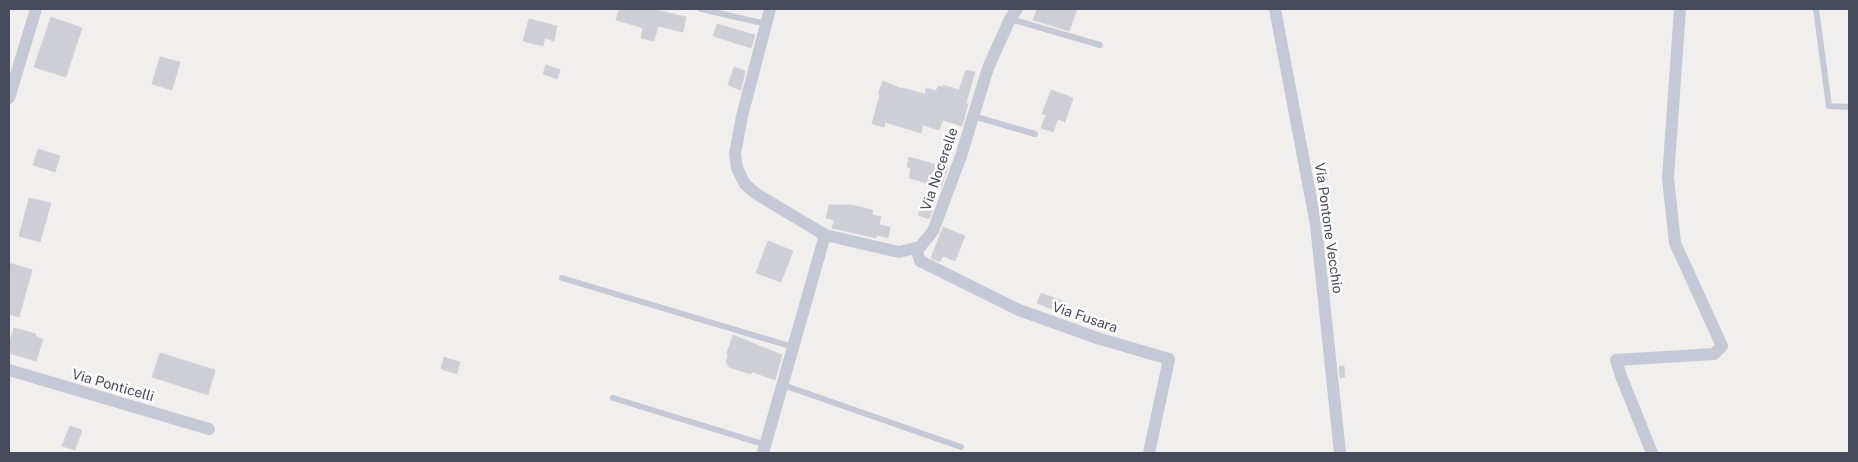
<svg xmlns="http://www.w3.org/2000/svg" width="1858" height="462" font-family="'Public Sans',sans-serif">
<rect width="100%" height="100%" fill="#f1efee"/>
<g fill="#cecfd6" stroke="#d3d2da">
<polygon points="619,9 652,9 686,17 683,32 658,26 654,41 641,38 643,28 616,20"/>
<polygon points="1037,9 1077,9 1069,31 1033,20"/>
<polygon points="51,17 82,28 66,77 34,67"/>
<polygon points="529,19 557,26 554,41 545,38 543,46 523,41"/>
<polygon points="717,24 755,35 751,48 713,36"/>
<polygon points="160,57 180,62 172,90 152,84"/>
<polygon points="546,65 560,70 557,79 543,74"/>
<polygon points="734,67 745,71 741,90 728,85"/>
<polygon points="966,70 975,72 966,103 968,104 962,126 943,120 939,130 923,125 921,133 885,122 884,127 872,124 880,94 878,94 883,81 902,89 903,88 925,94 926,88 936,91 938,86 943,87 943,85 959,90"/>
<polygon points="1051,90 1073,98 1065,122 1058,119 1053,132 1041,128 1046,115 1042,114"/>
<polygon points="38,149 60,156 55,172 33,165"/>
<polygon points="909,157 948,168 941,187 909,178 911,168 907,167"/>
<polygon points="29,198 51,203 40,242 19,236"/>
<polygon points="925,201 934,205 929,219 918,215"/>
<polygon points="829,205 851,205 873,210 872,215 881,217 879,225 890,227 888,238 877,235 876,238 832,228 834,220 826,218"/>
<polygon points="943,227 965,236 955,261 943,256 940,262 931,258"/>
<polygon points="768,241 793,251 781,282 756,273"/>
<polygon points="9,263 32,270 19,317 9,314"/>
<polygon points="1041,293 1065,302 1061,313 1037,303"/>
<polygon points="14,328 36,334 35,336 43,339 36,361 9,353 9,344"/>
<polygon points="733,335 782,355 775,380 753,372 750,374 729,367 726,362 728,356 727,353"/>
<polygon points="160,353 215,370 208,395 152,377"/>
<polygon points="444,357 460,362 457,374 441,369"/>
<polygon points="1339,366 1344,366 1345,377 1340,378"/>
<polygon points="70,426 82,430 75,450 62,446"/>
</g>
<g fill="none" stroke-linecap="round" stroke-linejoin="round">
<g stroke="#c5c9d6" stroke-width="6">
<polyline points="701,9 766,24"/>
<polyline points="1816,9 1829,106 1849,107"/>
<polyline points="1010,19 1100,45"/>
<polyline points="973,116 1035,134"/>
<polyline points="562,278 793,347"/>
<polyline points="783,385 961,447"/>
<polyline points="613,398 766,445"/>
</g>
<g stroke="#c5c9d6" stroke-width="12">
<polyline points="1275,9 1316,225 1340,453"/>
<polyline points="9,98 36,9"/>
<polyline points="825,235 899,252 920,247 933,231 961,156 988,68 1010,19 1017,9"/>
<polyline points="916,248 920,261 1019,310 1097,338 1169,359 1149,453"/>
<polyline points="9,370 209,429"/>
<polyline points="763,453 825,235 755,193 745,184 737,168 735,154 742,116 770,9"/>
<polyline points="1652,453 1621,376 1616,360 1714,354 1722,346 1675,243 1668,178 1680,9"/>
</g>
</g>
<g text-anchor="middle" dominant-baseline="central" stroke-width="5" stroke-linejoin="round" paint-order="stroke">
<g font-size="14" fill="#464b5c" stroke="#fff">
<text transform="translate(939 169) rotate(-71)">Via Nocerelle</text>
<text transform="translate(1329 228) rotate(82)">Via Pontone Vecchio</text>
<text transform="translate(1085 317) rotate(19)">Via Fusara</text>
<text transform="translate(113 385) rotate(16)">Via Ponticelli</text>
</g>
</g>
<rect width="1858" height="462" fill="none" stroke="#464b5c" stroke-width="20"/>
</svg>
